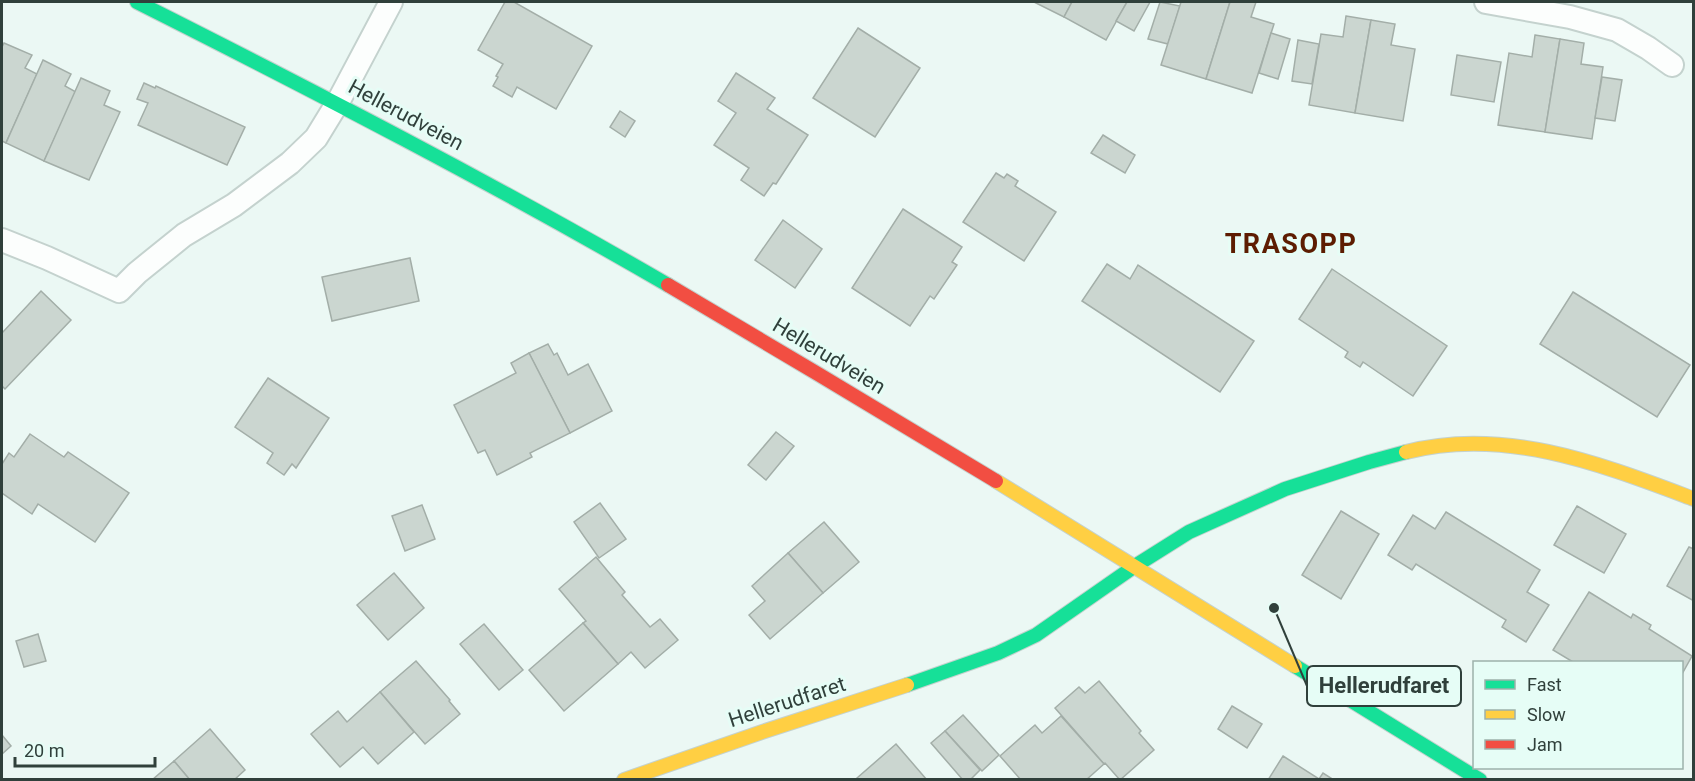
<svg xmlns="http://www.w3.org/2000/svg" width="1695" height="781" font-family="Roboto,sans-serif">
<rect width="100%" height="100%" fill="#ebf8f4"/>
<g fill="#cbd6d0" stroke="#a3aea8" stroke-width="1.5">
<polygon points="505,2 514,2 592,46 556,109 517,87 512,97 493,86 498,77 496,76 503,64 478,50"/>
<polygon points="1034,2 1072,2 1064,17"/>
<polygon points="1072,2 1127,2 1106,40 1064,17"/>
<polygon points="1127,2 1150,2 1134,31 1116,21"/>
<polygon points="1160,2 1180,6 1168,44 1148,39"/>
<polygon points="1181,2 1230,2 1206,79 1161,65"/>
<polygon points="1230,2 1256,2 1251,17 1274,24 1252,93 1206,79"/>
<polygon points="1346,16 1371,20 1355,113 1309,105 1321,34 1343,37"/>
<polygon points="1371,20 1395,24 1391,45 1415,49 1403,121 1355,113"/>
<polygon points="858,28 920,68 875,137 813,98"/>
<polygon points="1271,33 1290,39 1278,79 1259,73"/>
<polygon points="1535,35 1560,39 1545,132 1498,125 1509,53 1532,57"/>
<polygon points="1560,39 1584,43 1581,64 1603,67 1592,139 1545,132"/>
<polygon points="1298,40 1319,44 1312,84 1292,81"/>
<polygon points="4,43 32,55 25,68 37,74 6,143 2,141 2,47"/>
<polygon points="1457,55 1501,62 1494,102 1451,95"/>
<polygon points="43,60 71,74 65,86 76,92 44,161 6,143"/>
<polygon points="736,73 775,98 767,109 808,135 776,184 773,183 764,196 741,180 749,168 714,145 736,113 718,101"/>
<polygon points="1602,77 1622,80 1615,121 1595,118"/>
<polygon points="81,78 110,91 104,105 120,112 89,180 44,161"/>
<polygon points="144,83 155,88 156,86 245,127 227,165 138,125 148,103 137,99"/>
<polygon points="620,111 635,121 625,137 610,127"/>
<polygon points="1103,135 1135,155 1125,173 1091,153"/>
<polygon points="996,173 1004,178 1007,174 1018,181 1015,186 1056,212 1024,261 963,222"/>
<polygon points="903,209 962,247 952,262 957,265 934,299 930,296 910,326 852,288"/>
<polygon points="783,220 822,249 795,288 755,260"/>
<polygon points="410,258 419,301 332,321 322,277"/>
<polygon points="1107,264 1130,279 1138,265 1254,341 1220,392 1082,301"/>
<polygon points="1332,269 1447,346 1413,396 1363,362 1360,367 1345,357 1348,352 1299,319"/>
<polygon points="41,291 71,320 5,389 2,386 2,333"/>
<polygon points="1573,292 1690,365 1657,417 1540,344"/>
<polygon points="548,344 554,355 557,353 568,375 588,364 612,411 570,433 529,353"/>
<polygon points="529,353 570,433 530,453 532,457 497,475 485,450 478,453 454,405 516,373 511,363"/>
<polygon points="268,378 329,418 296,468 292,464 284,475 267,463 273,453 235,427"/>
<polygon points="776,432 794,446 766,480 748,465"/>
<polygon points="30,434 64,457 68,452 129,493 95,542 38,504 32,514 2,493 2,464 9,453 14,457"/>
<polygon points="600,503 626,539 599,558 574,522"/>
<polygon points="422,505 435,539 405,551 392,516"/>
<polygon points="1577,506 1626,534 1604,573 1554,545"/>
<polygon points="1341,511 1379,534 1341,599 1302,575"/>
<polygon points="1446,512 1540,570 1527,592 1549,605 1526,642 1502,627 1506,620 1416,564 1412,570 1388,555 1413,515 1435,529"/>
<polygon points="824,522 859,562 823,593 788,553"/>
<polygon points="1689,547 1694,549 1694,601 1667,586"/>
<polygon points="788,553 823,593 770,639 749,615 765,601 752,586"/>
<polygon points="596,557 625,592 622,595 650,627 660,619 678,640 645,668 631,652 618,664 583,623 586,621 559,589"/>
<polygon points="394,573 424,608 388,640 357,605"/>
<polygon points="1589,592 1631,618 1633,614 1651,625 1649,629 1692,656 1682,674 1682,662 1573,662 1553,650"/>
<polygon points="583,623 618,664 564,711 529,670"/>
<polygon points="484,624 523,670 499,690 460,644"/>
<polygon points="38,634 46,661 24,667 16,641"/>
<polygon points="416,661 450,700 449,701 460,714 425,744 380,692"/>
<polygon points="1099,681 1141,731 1139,733 1154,750 1120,780 1105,763 1104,764 1055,708 1079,687 1085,693"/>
<polygon points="380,692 414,732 378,764 363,747 340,767 311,734 338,711 347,722"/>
<polygon points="1232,706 1262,724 1247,748 1218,729"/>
<polygon points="963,715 999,755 982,771 945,731"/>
<polygon points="1061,716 1104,764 1086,780 1021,780 1000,756 1035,725 1042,733"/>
<polygon points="210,729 245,770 234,780 190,780 174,761"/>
<polygon points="945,731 980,770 970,780 963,780 931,743"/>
<polygon points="2,735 11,746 2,754"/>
<polygon points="896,744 927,780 859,780 857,778"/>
<polygon points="1283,756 1319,779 1323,773 1334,780 1268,780"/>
<polygon points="174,761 190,780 152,780"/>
</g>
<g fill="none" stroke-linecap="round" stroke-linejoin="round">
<g stroke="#c4d2ce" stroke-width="26">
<g id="lane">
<polyline points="1486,2 1570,17 1617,30 1648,48 1672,65"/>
<polyline points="2,240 47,258 119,291 137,273 184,235 234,205 290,163 316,138 338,102 391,2"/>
</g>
</g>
<g stroke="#c4d2ce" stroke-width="16">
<g id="fast">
<path d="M137,2C316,92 494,184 668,285"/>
<polyline points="1295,666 1480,780"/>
<polyline points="907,685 998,653 1036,635 1135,566 1189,532 1285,489 1369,462 1406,452"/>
</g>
</g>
<g stroke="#c4d2ce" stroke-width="16">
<g id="slow">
<path d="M1406,452C1505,426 1603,465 1694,499"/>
<polyline points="996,481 1295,666"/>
<polyline points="624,780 762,732 907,685"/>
</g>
</g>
<g stroke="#c4d2ce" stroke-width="16">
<polyline id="jam" points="668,285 818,374 996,481"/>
</g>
<use href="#lane" stroke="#fcfefd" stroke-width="22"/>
<use href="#fast" stroke="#16e098" stroke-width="14"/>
<use href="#slow" stroke="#ffcf43" stroke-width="14"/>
<use href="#jam" stroke="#f24e42" stroke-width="14"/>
</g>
<g text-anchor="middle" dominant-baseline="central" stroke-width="6" stroke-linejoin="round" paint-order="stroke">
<g font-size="21" fill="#30403b" stroke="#e6fdf6">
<text transform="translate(406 115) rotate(28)">Hellerudveien</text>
<text transform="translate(829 356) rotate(31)">Hellerudveien</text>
<text transform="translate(787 702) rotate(-18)">Hellerudfaret</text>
</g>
<g font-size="27" font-weight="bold" letter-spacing="1.5" fill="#5d1d02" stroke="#e6fdf6">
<text x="1291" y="244">TRASOPP</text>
</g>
</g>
<path fill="none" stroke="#30403b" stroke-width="2" d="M1274 608L1307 686"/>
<circle fill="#30403b" stroke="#e6fdf6" stroke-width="2" cx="1274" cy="608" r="6"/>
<rect fill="#e6fdf6" stroke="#30403b" stroke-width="2" x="1307" y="666" width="154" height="40" rx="6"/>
<g font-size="22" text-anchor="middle" font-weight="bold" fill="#30403b">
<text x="1384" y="693">Hellerudfaret</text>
</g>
<rect width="1695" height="781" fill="none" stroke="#30403b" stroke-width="6"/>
<rect x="1473" y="661" width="210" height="108" fill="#e6fdf6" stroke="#9db1ab" stroke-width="1.5"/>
<rect x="1485" y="680" width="30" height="9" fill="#16e098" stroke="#9db1ab" stroke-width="1.5"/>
<text x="1527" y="691" font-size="18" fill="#30403b">Fast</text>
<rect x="1485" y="710" width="30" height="9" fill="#ffcf43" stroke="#9db1ab" stroke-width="1.5"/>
<text x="1527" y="721" font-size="18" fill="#30403b">Slow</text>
<rect x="1485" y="740" width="30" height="9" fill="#f24e42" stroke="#9db1ab" stroke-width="1.5"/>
<text x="1527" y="751" font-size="18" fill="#30403b">Jam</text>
<path d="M15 757v9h140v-9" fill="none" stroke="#30403b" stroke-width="3"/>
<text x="24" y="757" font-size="18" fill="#30403b" stroke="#e6fdf6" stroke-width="4.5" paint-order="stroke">20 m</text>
</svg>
